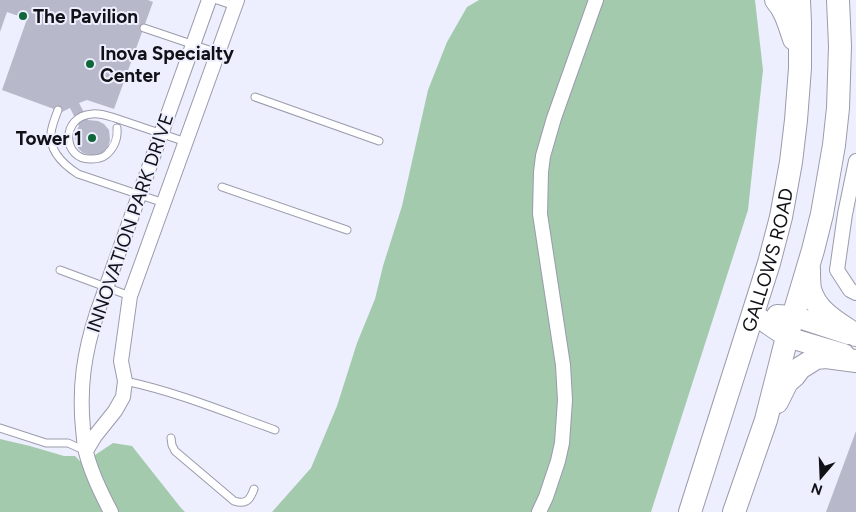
<svg xmlns="http://www.w3.org/2000/svg" width="856" height="512" font-family="Figtree,sans-serif">
<rect width="100%" height="100%" fill="#eeeffe"/>
<g fill="#a4caae">
<polygon points="479,0 755,0 763,70 748,210 651,512 272,512 311,468 337,406 357,343 375,299 383,266 402,206 428,90 447,42 467,7"/>
<polygon points="0,439 30,446 64,456 75,456 80,461 92,457 113,443 132,446 181,508 185,512 0,512"/>
</g>
<g fill="#b7b8ca">
<polygon points="0,0 148,0 153,2 114,109 87,100 79,103 88,120 98,121 104,124 109,130 110,140 108,147 103,152 97,155 90,155 83,153 78,148 75,138 76,131 79,126 70,108 62,112 2,90 27,19 7,12 0,32"/>
<polygon points="856,431 856,512 826,512"/>
</g>
<g fill="none" stroke-linecap="round" stroke-linejoin="round">
<g stroke="#9a9bac" stroke-width="9">
<g id="lane">
<polyline points="217,0 235,6"/>
<polyline points="144,28 218,53"/>
<polyline points="255,97 379,141"/>
<path d="M58,110C55,118 52,125 51,133C49,152 64,165 78,174L164,203"/>
<path d="M117,128C118,139 115,147 106,155C102,158 97,159 92,159C62,161 60,116 92,114C100,113 108,116 115,118L186,142"/>
<polyline points="222,187 347,230"/>
<polyline points="60,270 130,296"/>
<path d="M125,381C177,392 225,412 275,430"/>
<polyline points="0,428 46,443 68,443 86,451"/>
<path d="M171,438L172,445L175,451L234,501C246,505 250,500 254,489"/>
</g>
</g>
<g stroke="#9a9bac" stroke-width="16">
<g id="street">
<polyline points="856,161 845,214 837,270 850,290 856,293"/>
<polyline points="86,451 95,436 115,411 123,397 125,381 121,361 130,296 237,0"/>
<path d="M111,512C101,493 91,473 86,452C84,445 84,437 83,429C79,387 84,353 97,313L209,0"/>
<polyline points="539,512 546,497 558,461 562,443 565,400 563,365 540,214 541,172 543,156 554,118 596,0"/>
</g>
</g>
<g stroke="#9a9bac" stroke-width="22">
<g id="secondary">
<polyline points="753,314 787,337 844,354"/>
<polyline points="777,315 793,316 848,334"/>
</g>
</g>
<g stroke="#9a9bac" stroke-width="24">
<g id="primary">
<path d="M776,0C786,11 789,25 794,39"/>
<path d="M809,270C809,276 809,283 810,289C816,312 838,323 856,335"/>
<polyline points="777,402 787,382 794,376 800,368 816,358 826,357 856,361"/>
<path id="s1" d="M690,512L769,263L781,217L791,162L796,120L800,68V22L799,0"/>
<polyline points="734,512 766,420 787,337 813,250 822,214 834,145 838,108 840,46 838,0"/>
</g>
</g>
<use href="#lane" stroke="#fff" stroke-width="7"/>
<use href="#street" stroke="#fff" stroke-width="14"/>
<use href="#secondary" stroke="#fff" stroke-width="20"/>
<use href="#primary" stroke="#fff" stroke-width="22"/>
</g>
<g fill="#106638" stroke="#eeeffe" stroke-width="2">
<circle cx="23" cy="16" r="5"/>
<circle cx="90" cy="64" r="5"/>
<circle cx="92" cy="138" r="5"/>
</g>
<g text-anchor="middle" dominant-baseline="central" stroke-width="4" stroke-linejoin="round" paint-order="stroke">
<g font-size="19" font-weight="bold" fill="#111218" stroke="#eeeffe" text-anchor="start">
<text x="33" y="16">The Pavilion</text>
<text x="100" y="53">Inova Specialty<tspan x="100" dy="22">Center</tspan></text>
<text x="82" y="138" text-anchor="end">Tower 1</text>
</g>
<g font-size="19" fill="#111218" stroke="#eeeffe">
<text transform="translate(130 223) rotate(-71)">INNOVATION PARK DRIVE</text>
<text stroke="none"><textPath href="#s1" startOffset="264">GALLOWS ROAD</textPath></text>
</g>
</g>
<g transform="translate(821 477) rotate(199)" stroke="#eeeffe" stroke-width="4" paint-order="stroke">
<path d="M0-4L9 19L0 12L-9 19Z" fill="#111218"/>
<text y="-8" font-size="14" font-weight="bold" text-anchor="middle" fill="#111218">N</text>
</g>
</svg>
